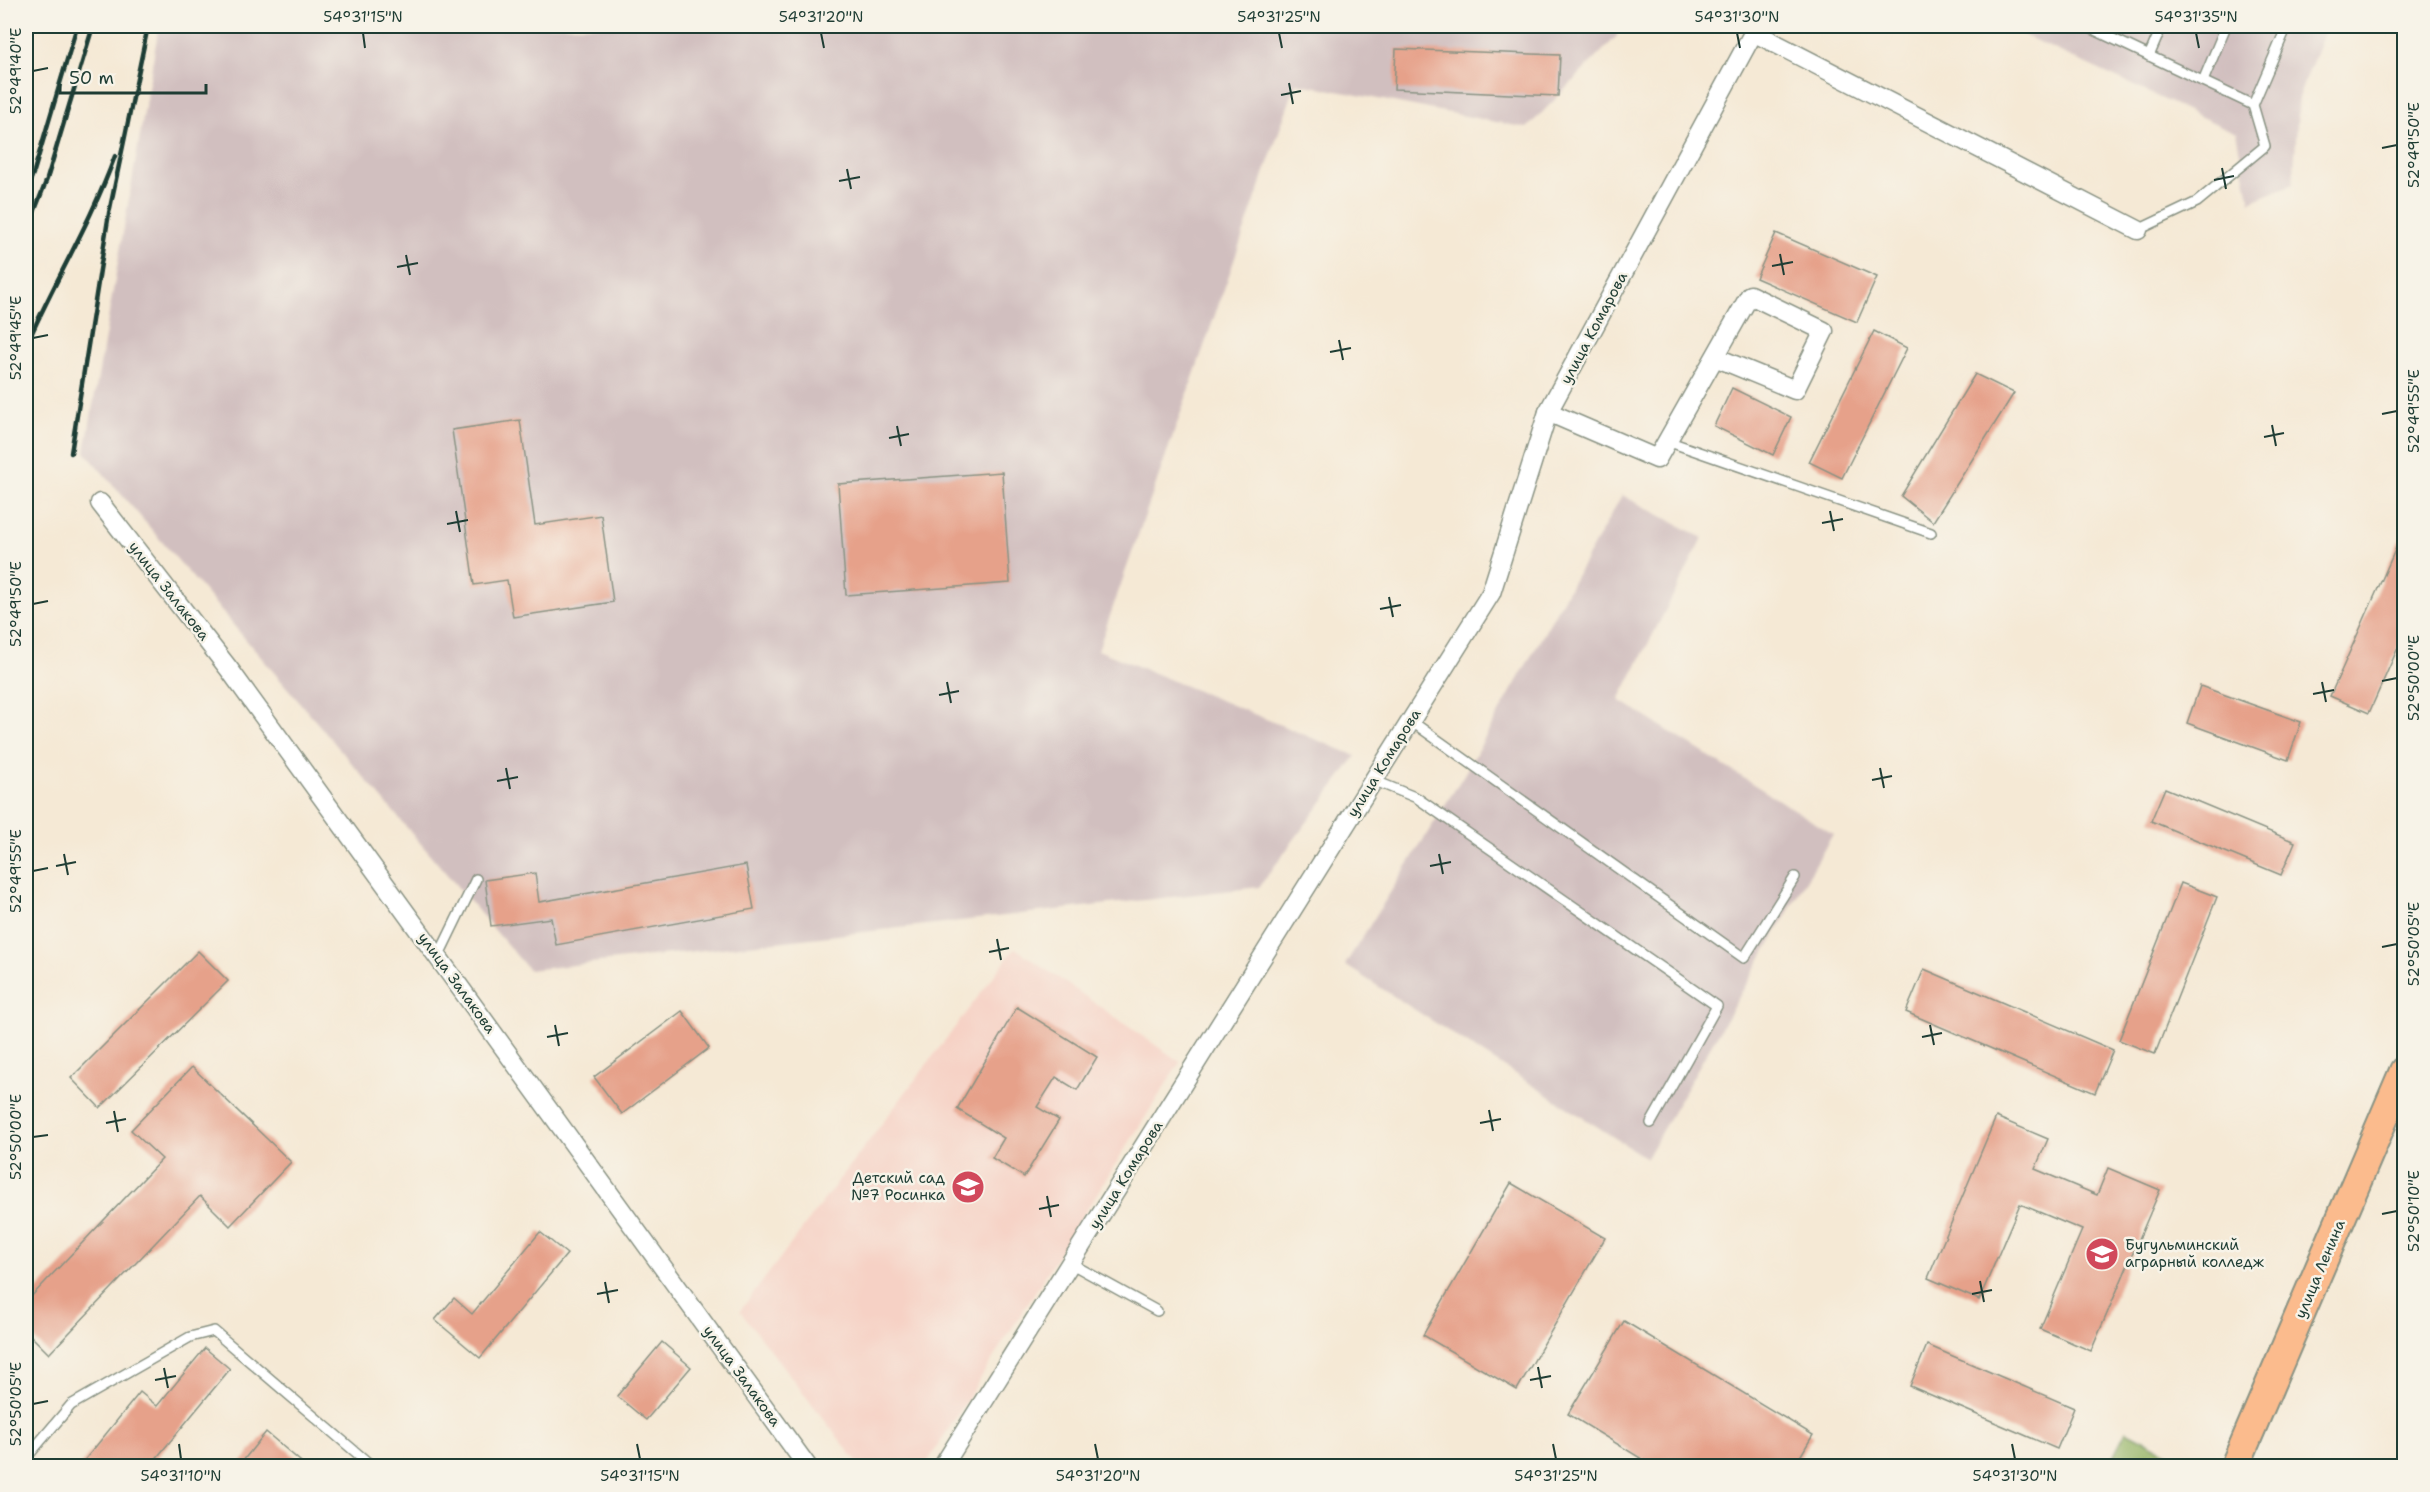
<svg xmlns="http://www.w3.org/2000/svg" width="2430" height="1492" font-family="'Shantell Sans',sans-serif">
<rect width="100%" height="100%" fill="#f7f3e8"/>
<filter id="ink" filterUnits="userSpaceOnUse"><feTurbulence type="fractalNoise" baseFrequency=".0167" numOctaves="2"/><feDisplacementMap in="SourceGraphic" scale="12" xChannelSelector="R" yChannelSelector="G"/><feConvolveMatrix kernelMatrix="1 2 1 2 8 2 1 2 1" color-interpolation-filters="sRGB"/></filter>
<filter id="wash" filterUnits="userSpaceOnUse"><feTurbulence type="fractalNoise" baseFrequency=".008" numOctaves="4" result="noise"/><feDisplacementMap in="SourceGraphic" scale="24" xChannelSelector="R" yChannelSelector="G"/><feGaussianBlur stdDeviation="1.35" result="paint"/><feColorMatrix in="noise" values="0 0 0 0 0 0 0 0 0 0 0 0 0 0 0 0 0 1.4 0 .05"/><feComposite in="paint" operator="in"/></filter>
<g filter="url(#wash)">
<rect width="100%" height="100%" fill="#f5e9d5"/>
<polygon fill="#f6d1c5" points="1015,948 1180,1062 925,1466 860,1466 740,1311"/>
<g fill="#d1bfbf">
<polygon points="159,26 1617,26 1617,36 1527,128 1296,83 1098,650 1356,756 1259,887 529,970 85,452"/>
<polygon points="2004,26 2327,26 2299,95 2293,184 2250,202 2236,133"/>
<polygon points="1622,495 1703,538 1619,700 1833,834 1646,1158 1345,965 1465,773"/>
</g>
<polygon fill="#96b568" stroke="#5a794e" stroke-width="1.5" points="2126,1431 2194,1466 2108,1466"/>
<g id="blocks">
<g fill="#e6a18a">
<polygon points="1396,49 1560,55 1558,96 1394,89"/>
<polygon points="1776,233 1877,277 1857,322 1756,278"/>
<polygon points="1874,331 1907,348 1842,478 1809,462"/>
<polygon points="1975,374 2014,393 1933,522 1901,496"/>
<polygon points="1732,388 1791,417 1773,455 1714,426"/>
<polygon points="520,420 535,525 601,515 613,602 513,617 507,580 474,585 452,430"/>
<polygon points="1002,472 1010,583 846,595 838,484"/>
<polygon points="2404,530 2404,634 2369,713 2330,696"/>
<polygon points="2200,686 2301,722 2288,760 2187,723"/>
<polygon points="2165,788 2295,842 2281,875 2151,821"/>
<polygon points="746,865 754,909 556,945 551,918 491,926 485,880 535,873 539,902"/>
<polygon points="2181,883 2217,897 2155,1054 2119,1040"/>
<polygon points="198,951 228,981 100,1108 71,1078"/>
<polygon points="1924,969 2113,1050 2095,1093 1906,1012"/>
<polygon points="1017,1007 1097,1057 1077,1090 1056,1077 1037,1107 1059,1120 1024,1177 992,1158 1004,1138 957,1109"/>
<polygon points="682,1011 709,1048 622,1114 594,1077"/>
<polygon points="192,1067 291,1162 230,1226 200,1196 49,1354 26,1331 26,1302 162,1159 131,1130"/>
<polygon points="1996,1117 2048,1139 2035,1169 2097,1195 2108,1168 2160,1190 2091,1351 2040,1329 2082,1230 2020,1204 1979,1300 1928,1278"/>
<polygon points="1511,1183 1605,1238 1517,1390 1423,1335"/>
<polygon points="540,1232 567,1254 480,1358 435,1320 454,1298 472,1314"/>
<polygon points="1624,1321 1813,1435 1794,1467 1655,1467 1568,1414"/>
<polygon points="662,1342 691,1367 646,1420 617,1396"/>
<polygon points="1927,1345 2074,1408 2057,1449 1910,1386"/>
<polygon points="205,1348 230,1369 149,1467 79,1467 140,1392 157,1406"/>
<polygon points="266,1432 307,1467 238,1467"/>
</g>
</g>
</g>
<g filter="url(#ink)">
<use href="#blocks" fill-opacity="0" stroke="#8a9384" stroke-width="1.5"/>
<g fill="none" stroke-linecap="round" stroke-linejoin="round">
<g stroke="#8a9384" stroke-width="12">
<g id="service">
<polyline points="2086,26 2253,105"/>
<polyline points="2149,56 2162,26"/>
<polyline points="2203,81 2226,26"/>
<polyline points="2138,230 2197,202 2265,146 2253,105 2287,26"/>
<polyline points="1667,441 1931,533"/>
<polyline points="1411,721 1744,958 1795,877"/>
<polyline points="1373,780 1417,798 1717,1006 1651,1123"/>
<polyline points="438,957 476,879"/>
<polyline points="1070,1263 1157,1311"/>
<polyline points="26,1458 71,1405 190,1337 214,1331 372,1466"/>
</g>
</g>
<g stroke="#8a9384" stroke-width="21">
<g id="minor">
<polyline points="1753,32 2138,230"/>
<polyline points="1548,412 1657,459 1750,295 1824,331 1795,390 1715,357"/>
<polyline points="100,503 229,669 807,1466"/>
<polyline points="943,1466 1491,593 1548,412 1757,26"/>
</g>
</g>
<g stroke="#8a9384" stroke-width="32">
<polyline id="primary" points="2235,1466 2404,1071"/>
</g>
<use href="#service" stroke="#fff" stroke-width="9"/>
<use href="#minor" stroke="#fff" stroke-width="18"/>
<use href="#primary" stroke="#fbbb8d" stroke-width="28"/>
<g stroke="#1f3d34" stroke-width="4.5">
<polyline points="26,192 34,171 77,26"/>
<polyline points="26,233 47,179 93,26"/>
<path d="M26,346C54,282 91,222 115,156"/>
<polyline points="71,453 109,213 148,26"/>
</g>
</g>
</g>
<path fill="none" stroke="#1f3d34" stroke-width="2" d="M363,33L365,48M821,33L824,48M1279,33L1282,48M1737,33L1740,48M2196,33L2199,48M33,71L48,68M1289,83L1293,104M1281,95L1301,91M2382,148L2397,145M2222,168L2226,189M847,169L851,189M2214,180L2234,176M839,181L860,177M1780,254L1784,275M406,255L410,275M1772,266L1793,262M397,267L418,263M33,338L48,335M1339,340L1343,360M1330,352L1351,348M2382,414L2397,411M2272,425L2276,446M897,426L901,446M2264,437L2284,433M889,438L909,434M456,511L460,532M1830,511L1834,531M1822,523L1843,519M447,524L468,520M1389,597L1393,617M33,604L48,601M1380,609L1401,605M2382,681L2397,678M947,682L951,703M2322,682L2326,702M2313,694L2334,690M939,695L959,691M506,768L510,789M1880,768L1884,788M1872,780L1892,776M497,781L518,777M64,854L68,875M1439,854L1443,874M56,866L76,862M1430,866L1451,862M33,871L48,868M997,939L1001,960M2382,947L2397,944M989,952L1009,948M555,1025L559,1046M1930,1025L1934,1045M547,1037L568,1033M1922,1037L1942,1033M1489,1110L1493,1131M114,1111L118,1132M106,1123L126,1119M1480,1123L1501,1119M33,1137L48,1135M1047,1196L1051,1217M1039,1209L1059,1205M2382,1214L2397,1211M1980,1281L1984,1302M605,1282L609,1303M597,1294L618,1290M1972,1294L1992,1290M1538,1367L1542,1388M164,1368L168,1388M155,1380L176,1376M1530,1380L1551,1376M33,1404L48,1401M179,1444L181,1459M637,1444L640,1459M1095,1444L1098,1459M1553,1444L1556,1459M2012,1444L2015,1459"/>
<defs>
<g id="school-disc" transform="scale(1.725)"><circle r="9.5" fill="#d1495b" stroke="#f7f3e8"/><path d="M0-5L7-2L0 1L-7-2ZM-4 1L0 2.5L4 1V4Q0 6-4 4Z" fill="#fff"/></g>
<g id="university-disc" transform="scale(1.725)"><circle r="9.5" fill="#d1495b" stroke="#f7f3e8"/><path d="M0-5L7-2L0 1L-7-2ZM-4 1L0 2.5L4 1V4Q0 6-4 4Z" fill="#fff"/></g>
</defs>
<g fill-rule="evenodd">
<use href="#school-disc" x="968" y="1187"/>
<use href="#university-disc" x="2102" y="1254"/>
</g>
<g text-anchor="middle" dominant-baseline="central" stroke-width="5" stroke-linejoin="round" paint-order="stroke">
<g font-size="15" fill="#1f3d34" stroke="#f7f3e8">
<text transform="translate(1594 328) rotate(-62)">улица Комарова</text>
<text transform="translate(169 591) rotate(52)">улица Залакова</text>
<text transform="translate(1384 763) rotate(-58)">улица Комарова</text>
<text transform="translate(457 983) rotate(54)">улица Залакова</text>
<text transform="translate(1126 1175) rotate(-58)">улица Комарова</text>
<text transform="translate(2320 1269) rotate(-67)">улица Ленина</text>
<text transform="translate(742 1376) rotate(54)">улица Залакова</text>
</g>
<g font-size="15" fill="#1f3d34" stroke="#f7f3e8" text-anchor="end">
<text x="945" y="1178">Детский сад<tspan x="945" dy="17">№7 Росинка</tspan></text>
<text x="2125" y="1245" text-anchor="start">Бугульминский<tspan x="2125" dy="17">аграрный колледж</tspan></text>
</g>
</g>
<rect width="2430" height="1492" fill="none" stroke="#f7f3e8" stroke-width="66"/>
<path d="M60 84v9h146v-9" fill="none" stroke="#1f3d34" stroke-width="3"/>
<text x="69" y="84" font-size="18" fill="#1f3d34" stroke="#f7f3e8" stroke-width="4.5" paint-order="stroke">50 m</text>
<rect x="33" y="33" width="2364" height="1426" fill="none" stroke="#1f3d34" stroke-width="2"/>
<g font-size="15" text-anchor="middle" fill="#1f3d34">
<text x="363" y="22">54°31'15"N</text>
<text x="821" y="22">54°31'20"N</text>
<text x="1279" y="22">54°31'25"N</text>
<text x="1737" y="22">54°31'30"N</text>
<text x="2196" y="22">54°31'35"N</text>
<text transform="translate(16 71) rotate(-90)" y="5">52°49'40"E</text>
<text transform="translate(2414 145) rotate(-90)" y="5">52°49'50"E</text>
<text transform="translate(16 338) rotate(-90)" y="5">52°49'45"E</text>
<text transform="translate(2414 411) rotate(-90)" y="5">52°49'55"E</text>
<text transform="translate(16 604) rotate(-90)" y="5">52°49'50"E</text>
<text transform="translate(2414 678) rotate(-90)" y="5">52°50'00"E</text>
<text transform="translate(16 871) rotate(-90)" y="5">52°49'55"E</text>
<text transform="translate(2414 944) rotate(-90)" y="5">52°50'05"E</text>
<text transform="translate(16 1137) rotate(-90)" y="5">52°50'00"E</text>
<text transform="translate(2414 1211) rotate(-90)" y="5">52°50'10"E</text>
<text transform="translate(16 1404) rotate(-90)" y="5">52°50'05"E</text>
<text x="181" y="1481">54°31'10"N</text>
<text x="640" y="1481">54°31'15"N</text>
<text x="1098" y="1481">54°31'20"N</text>
<text x="1556" y="1481">54°31'25"N</text>
<text x="2015" y="1481">54°31'30"N</text>
</g>
</svg>
